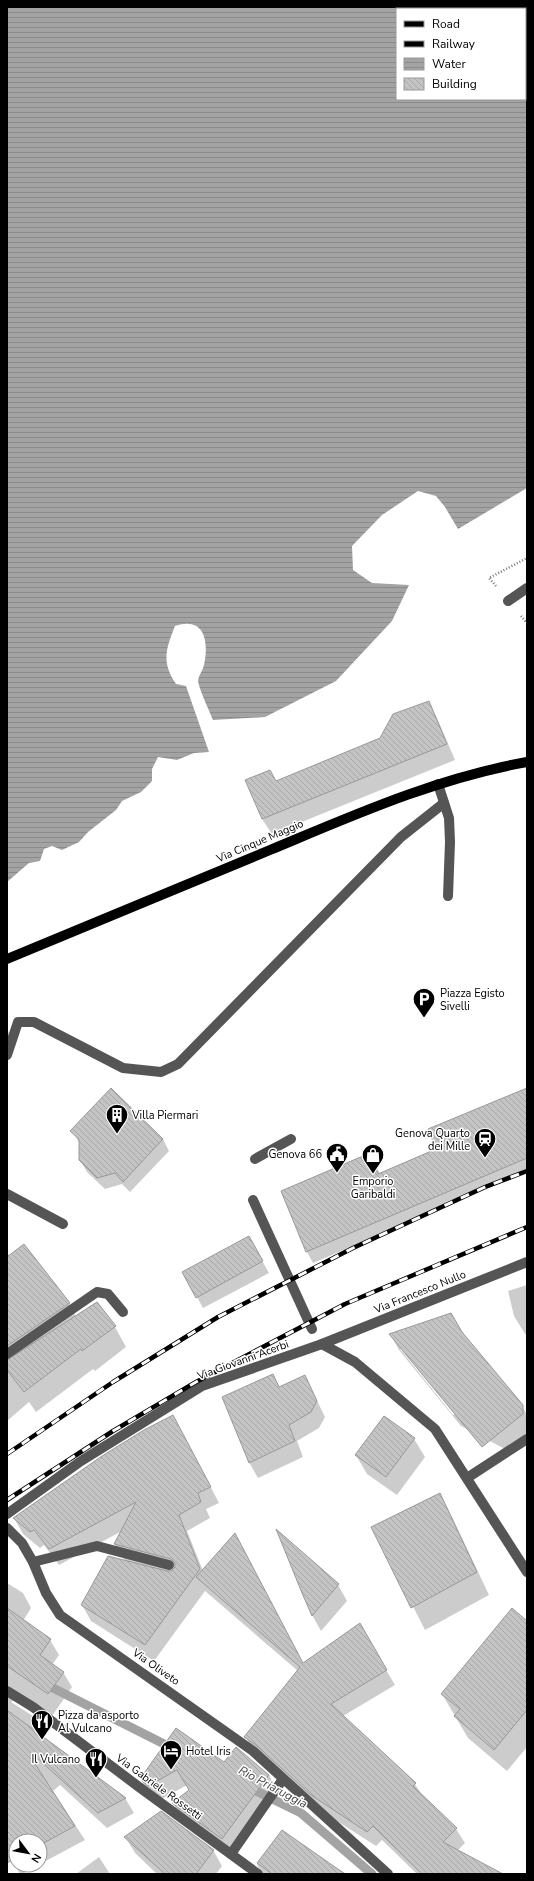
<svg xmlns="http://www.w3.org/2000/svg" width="534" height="1881" font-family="'Nunito Sans',sans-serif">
<defs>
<pattern id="water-rules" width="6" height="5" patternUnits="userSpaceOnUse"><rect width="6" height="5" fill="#a3a3a3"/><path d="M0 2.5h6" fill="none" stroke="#8b8b8b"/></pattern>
<pattern id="building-back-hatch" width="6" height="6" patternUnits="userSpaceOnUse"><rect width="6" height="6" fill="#c4c4c4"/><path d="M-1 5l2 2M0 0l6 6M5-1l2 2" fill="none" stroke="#a7a7a7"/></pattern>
</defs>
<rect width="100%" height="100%" fill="#fff"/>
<path fill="url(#water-rules)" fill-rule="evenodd" d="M7,7H527V488L458,529L445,507L436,496L418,491L382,515L352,546L353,570L372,583L409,585L392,621L336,681L265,717L213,720C210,712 198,687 198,680C199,675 203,670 204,665C209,642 205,616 175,626C166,649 161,662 176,684L186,686L209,752L194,753L177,760L158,757L152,769V781L141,792L122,801L116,810L88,832L79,842L62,850L52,846L44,849L40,861L29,863L7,882ZM397,9H525V99H397Z"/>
<g fill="#0003" fill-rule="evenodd">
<polygon points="428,703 437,718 455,760 272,834 262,819 276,782 381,738"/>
<polygon points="7,1029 11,1037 7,1051"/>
<polygon points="527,1089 527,1172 313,1263 307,1252 370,1154 380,1174 437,1149"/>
<polygon points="72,1131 163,1139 169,1151 130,1192 122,1184 105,1189 87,1172 80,1160 80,1144"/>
<polygon points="255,1248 269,1273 203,1308 197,1297"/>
<polygon points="7,1253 69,1304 76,1316 79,1316 97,1303 115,1327 126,1347 95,1371 93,1369 36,1412 29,1402 7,1421"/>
<polygon points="527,1285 527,1334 525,1334 514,1316 508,1291"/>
<path d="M462,1334L522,1406L527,1415V1433L507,1450L461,1426L399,1350L391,1335ZM400,1349H402L455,1414L453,1415Z"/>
<polygon points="273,1375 280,1388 305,1376 325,1417 319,1428 297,1441 303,1457 258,1478 249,1462"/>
<polygon points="182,1432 219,1503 206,1509 210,1518 187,1531 203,1571 303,1664 359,1625 395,1685 343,1716 415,1784 423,1797 456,1829 465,1843 457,1851 498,1874 417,1874 382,1840 376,1846 320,1810 254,1752 246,1737 298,1671 205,1591 154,1661 91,1621 82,1605 125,1561 115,1544 122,1531 59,1565 44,1545 40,1548 23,1534 14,1518"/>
<polygon points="414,1439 425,1457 397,1495 367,1474 356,1455"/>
<polygon points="440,1494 452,1517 489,1595 425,1630 373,1528"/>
<polygon points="278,1532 338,1585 347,1601 321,1631 312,1615"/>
<polygon points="7,1583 23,1593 31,1608 23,1621 50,1640 59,1655 52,1665 63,1672 72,1687 50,1719 17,1699 11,1702 33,1716 41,1731 39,1734 125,1798 134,1813 107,1828 60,1785 53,1791 85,1840 40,1864 40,1841 16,1841 16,1865 39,1865 22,1874 20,1874 7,1852"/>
<polygon points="527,1622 527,1747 507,1771 468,1738 442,1694"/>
<polygon points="176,1730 225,1764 269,1775 278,1791 231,1854 182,1819 173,1803 190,1791 187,1785 158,1801 150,1795 141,1780"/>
<polygon points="282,1832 326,1862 347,1874 263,1874 257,1865"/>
<polygon points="126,1838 213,1850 222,1866 216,1874 157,1874 135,1853"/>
<polygon points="99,1857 110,1874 76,1874"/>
</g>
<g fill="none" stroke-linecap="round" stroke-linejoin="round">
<g stroke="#a3a3a3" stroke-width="9">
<polyline points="44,1681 53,1688 174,1749"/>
<polyline points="246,1786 301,1813 372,1874"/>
</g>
</g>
<g fill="url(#building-back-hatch)" stroke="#999">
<polygon points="429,701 447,744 262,819 245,780 270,770 276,781 380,738 393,714"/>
<polygon points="111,1088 163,1139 123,1182 115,1173 97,1178 79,1160 79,1139 70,1131"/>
<polygon points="527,1088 527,1158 306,1252 281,1191 370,1153 378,1174 436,1149 428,1129"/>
<polygon points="249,1236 263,1261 196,1298 182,1272"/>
<polygon points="24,1244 70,1303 7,1346 7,1257"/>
<polygon points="97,1302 116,1326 82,1351 81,1349 24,1392 7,1370 7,1360"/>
<polygon points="451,1313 462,1332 523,1405 523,1414 482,1447 389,1334"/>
<polygon points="273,1374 279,1387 305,1375 317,1401 311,1412 289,1425 295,1441 249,1463 222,1397"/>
<polygon points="173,1415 211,1487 198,1493 201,1502 179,1515 200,1569 145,1645 81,1605 108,1556 167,1571 171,1571 175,1567 175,1563 171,1559 114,1544 136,1502 49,1549 34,1530 30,1532 13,1518 102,1456 144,1430"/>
<polygon points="384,1416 415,1438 386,1477 355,1455"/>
<polygon points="440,1493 477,1572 411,1608 371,1527"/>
<polygon points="276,1529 339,1584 312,1616 302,1593"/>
<polygon points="235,1533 303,1663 360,1623 387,1670 331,1704 416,1783 413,1786 457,1828 443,1842 503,1874 422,1874 373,1826 367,1832 311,1795 257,1746 244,1737 300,1667 196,1577"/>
<polygon points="7,1608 51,1639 40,1655 64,1672 48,1694 7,1666"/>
<polygon points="512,1608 527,1621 527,1710 494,1750 454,1716 460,1709 441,1694"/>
<polygon points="7,1710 126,1798 98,1813 35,1756 32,1759 75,1826 40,1845 40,1841 16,1841 16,1858 7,1863"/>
<polygon points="176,1728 224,1762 236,1747 269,1775 222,1839 172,1803 189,1790 177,1770 148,1786 140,1779"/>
<polygon points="161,1811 214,1850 196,1874 165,1874 124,1837"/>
<polygon points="282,1830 345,1874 272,1874 257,1863"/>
</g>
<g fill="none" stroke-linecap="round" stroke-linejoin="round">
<g stroke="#777" stroke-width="2.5" stroke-dasharray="1 2" stroke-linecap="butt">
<polyline points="496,586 489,578 527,558"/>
<polyline points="521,616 527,623"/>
</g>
<g stroke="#555" stroke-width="10">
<polyline points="508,601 527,588"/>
<polyline points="438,784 449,818 450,842 448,896"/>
<polyline points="7,1055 18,1022 34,1022 123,1068 161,1072 178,1064 401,837 444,803"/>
<polyline points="255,1159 291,1139"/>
<polyline points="7,1194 63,1224"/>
<polyline points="253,1200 312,1329"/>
<polyline points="322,1344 527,1262"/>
<polyline points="7,1354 97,1292 108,1294 123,1312"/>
<polyline points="467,1478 527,1439"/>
<polyline points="7,1514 81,1461 202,1386 322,1344 355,1362 435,1429 527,1572"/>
<polyline points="7,1528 22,1543 33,1562 46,1593 60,1615 253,1751 388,1874"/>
<polyline points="33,1562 97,1546 169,1565"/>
<polyline points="7,1691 33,1707 139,1787 258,1874"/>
<polyline points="231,1854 283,1779"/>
</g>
<path stroke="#000" stroke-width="10" d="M7,959C95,923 182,886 270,850C354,815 437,778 527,762"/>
<g stroke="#000" stroke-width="4.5">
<g id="rail">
<polyline points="7,1454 113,1382 218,1317 353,1248 485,1187 527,1171"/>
<polyline points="7,1500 113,1431 196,1382 345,1304 527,1227"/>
</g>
</g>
<use href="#rail" stroke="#fff" stroke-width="3" stroke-dasharray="9" stroke-linecap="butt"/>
</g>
<defs>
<g id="parking-pin" transform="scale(1.15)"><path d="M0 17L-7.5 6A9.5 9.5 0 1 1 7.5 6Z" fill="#000" stroke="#fff"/><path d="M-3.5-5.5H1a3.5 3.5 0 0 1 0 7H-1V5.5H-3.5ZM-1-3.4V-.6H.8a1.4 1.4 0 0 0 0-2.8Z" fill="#fff"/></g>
<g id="building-pin" transform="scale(1.15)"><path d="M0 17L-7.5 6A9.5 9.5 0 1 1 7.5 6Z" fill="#000" stroke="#fff"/><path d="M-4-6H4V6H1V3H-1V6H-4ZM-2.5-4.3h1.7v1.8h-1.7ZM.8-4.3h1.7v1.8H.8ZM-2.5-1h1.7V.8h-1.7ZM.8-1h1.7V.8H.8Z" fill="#fff"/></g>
<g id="station-pin" transform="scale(1.15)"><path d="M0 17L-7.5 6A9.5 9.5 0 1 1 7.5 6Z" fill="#000" stroke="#fff"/><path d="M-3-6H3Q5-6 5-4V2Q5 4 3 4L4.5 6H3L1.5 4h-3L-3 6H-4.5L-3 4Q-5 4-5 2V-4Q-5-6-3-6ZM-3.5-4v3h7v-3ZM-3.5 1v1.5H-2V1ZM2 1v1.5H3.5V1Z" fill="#fff"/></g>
<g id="civic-pin" transform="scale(1.15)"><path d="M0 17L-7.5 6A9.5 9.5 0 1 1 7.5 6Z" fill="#000" stroke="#fff"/><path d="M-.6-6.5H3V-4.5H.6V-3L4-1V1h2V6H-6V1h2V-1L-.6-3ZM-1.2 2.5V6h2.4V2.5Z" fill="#fff"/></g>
<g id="shop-pin" transform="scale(1.15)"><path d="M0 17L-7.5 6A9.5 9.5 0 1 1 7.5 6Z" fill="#000" stroke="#fff"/><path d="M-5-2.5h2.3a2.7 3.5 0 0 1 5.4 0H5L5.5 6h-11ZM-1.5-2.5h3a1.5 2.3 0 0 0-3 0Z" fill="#fff"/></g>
<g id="restaurant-pin" transform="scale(1.15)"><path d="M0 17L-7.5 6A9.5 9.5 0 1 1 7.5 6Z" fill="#000" stroke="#fff"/><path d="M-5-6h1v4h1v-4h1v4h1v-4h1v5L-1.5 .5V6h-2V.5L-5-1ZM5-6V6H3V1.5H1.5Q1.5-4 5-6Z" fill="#fff"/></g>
<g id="hotel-pin" transform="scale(1.15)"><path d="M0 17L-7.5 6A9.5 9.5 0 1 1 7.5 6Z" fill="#000" stroke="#fff"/><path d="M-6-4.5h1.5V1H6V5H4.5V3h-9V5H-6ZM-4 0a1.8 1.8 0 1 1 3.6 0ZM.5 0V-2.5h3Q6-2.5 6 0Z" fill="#fff"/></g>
</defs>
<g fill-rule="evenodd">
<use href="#parking-pin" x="424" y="999"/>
<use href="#building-pin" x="117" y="1115"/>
<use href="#station-pin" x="485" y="1139"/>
<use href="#civic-pin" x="337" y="1154"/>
<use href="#shop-pin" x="373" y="1155"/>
<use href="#restaurant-pin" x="42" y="1721"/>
<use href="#hotel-pin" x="171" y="1751"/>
<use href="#restaurant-pin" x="96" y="1759"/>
</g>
<g text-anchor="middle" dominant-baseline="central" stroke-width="3" stroke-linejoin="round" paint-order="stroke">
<g font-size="11" fill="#000" stroke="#fff">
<text transform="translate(260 841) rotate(-23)">Via Cinque Maggio</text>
<text transform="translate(420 1292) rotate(-22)">Via Francesco Nullo</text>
<text transform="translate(243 1360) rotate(-20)">Via Giovanni Acerbi</text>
<text transform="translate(156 1667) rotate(35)">Via Oliveto</text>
<text transform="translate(159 1787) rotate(36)">Via Gabriele Rossetti</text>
</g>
<g font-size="11" fill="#000" stroke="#fff" text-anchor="start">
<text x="440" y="993">Piazza Egisto<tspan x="440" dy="13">Sivelli</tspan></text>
<text x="132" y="1115">Villa Piermari</text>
<text x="470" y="1133" text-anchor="end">Genova Quarto<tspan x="470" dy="13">dei Mille</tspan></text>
<text x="322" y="1154" text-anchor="end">Genova 66</text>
<text x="373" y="1181" text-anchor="middle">Emporio<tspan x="373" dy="13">Garibaldi</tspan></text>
<text x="58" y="1715">Pizza da asporto<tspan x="58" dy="13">Al Vulcano</tspan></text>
<text x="186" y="1751">Hotel Iris</text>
<text x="80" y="1759" text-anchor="end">Il Vulcano</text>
</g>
<g font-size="12" font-style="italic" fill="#444" stroke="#fff">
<text transform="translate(273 1787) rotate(28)">Rio Priaruggia</text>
</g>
</g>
<rect width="534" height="1881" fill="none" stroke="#000000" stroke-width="16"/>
<rect x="396" y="8" width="130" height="92" fill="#ffffff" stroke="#999999"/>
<rect x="404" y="21" width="20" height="6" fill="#000000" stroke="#999999"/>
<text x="432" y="28" font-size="12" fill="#000000">Road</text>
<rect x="404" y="41" width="20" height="6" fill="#000000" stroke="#999999"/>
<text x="432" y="48" font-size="12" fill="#000000">Railway</text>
<rect x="404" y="58" width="20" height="12" fill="url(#water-rules)" stroke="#999999"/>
<text x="432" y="68" font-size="12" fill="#000000">Water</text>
<rect x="404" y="78" width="20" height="12" fill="url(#building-back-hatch)" stroke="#999999"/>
<text x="432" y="88" font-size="12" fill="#000000">Building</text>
<g transform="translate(28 1853) rotate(122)"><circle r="19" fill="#ffffff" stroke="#999999"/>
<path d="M0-3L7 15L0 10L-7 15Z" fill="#000000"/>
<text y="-6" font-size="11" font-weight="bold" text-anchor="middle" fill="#000000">N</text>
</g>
</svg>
